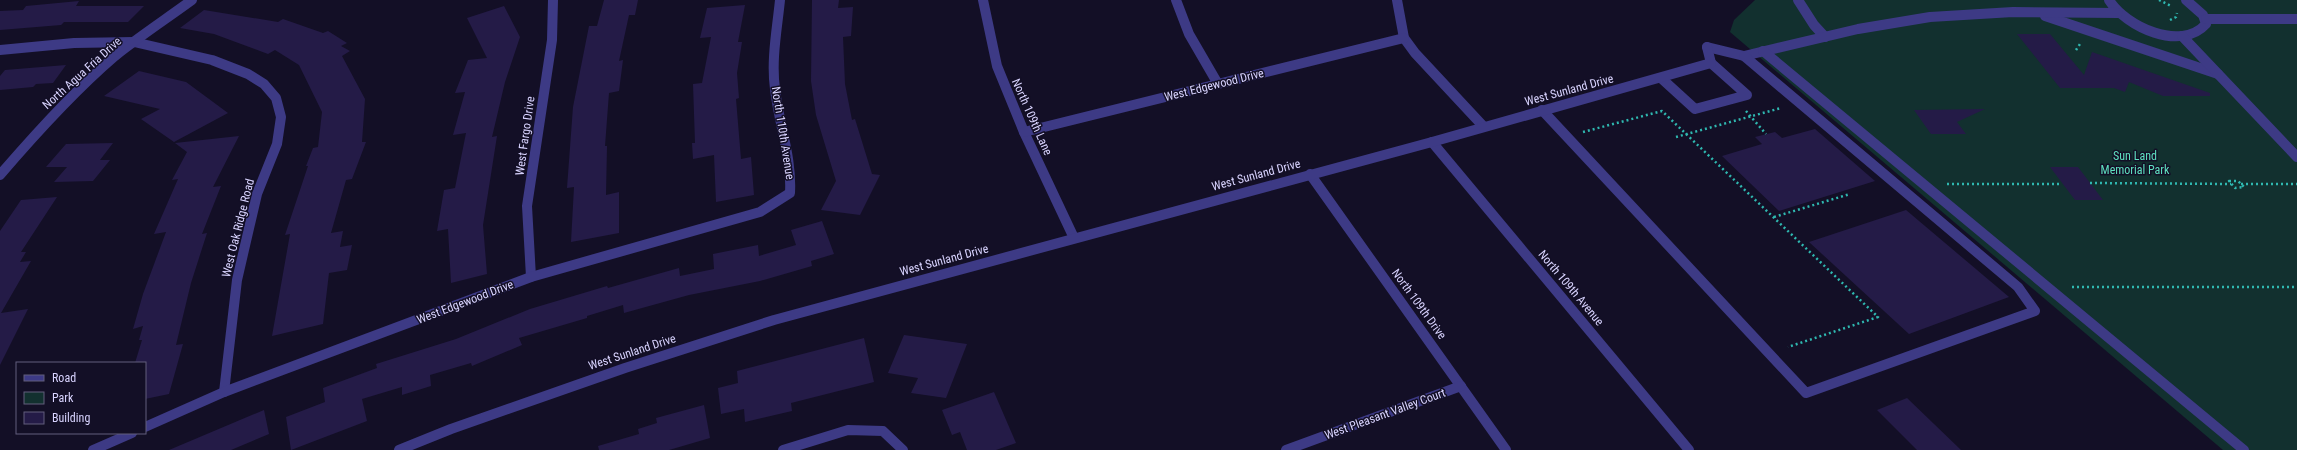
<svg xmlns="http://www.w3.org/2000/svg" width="2297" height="450" font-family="'Roboto Condensed',sans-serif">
<rect width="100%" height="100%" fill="#130f26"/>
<polygon fill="#12302f" points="1755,0 2297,0 2297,450 2223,450 1730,32 1734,20"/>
<g fill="#241b47">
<polygon points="604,0 638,0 635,15 629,15 619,61 623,60 619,91 609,93 605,146 607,146 606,195 619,192 619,233 571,242 574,187 567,188 573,107 589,26 597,26"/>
<polygon points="812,0 839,0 838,8 853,7 851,36 843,37 845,84 852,120 855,119 872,174 880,175 860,215 821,210 836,181 816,115 811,81"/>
<polygon points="79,1 76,6 144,6 128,22 64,22 61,25 0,30 0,11 23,10 26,6"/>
<polygon points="745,5 738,42 742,42 737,73 739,98 736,99 741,159 751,157 754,195 716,202 714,155 693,159 692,143 695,143 693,84 702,83 711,37 700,38 707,8"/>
<polygon points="504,6 520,37 505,82 492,137 497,136 483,225 487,274 451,283 448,229 437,231 444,190 455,188 466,133 453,135 465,92 455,93 468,60 487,58 467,18"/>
<polygon points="204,10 278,22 283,19 323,33 328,31 347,43 341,46 350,51 342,56 365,99 362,142 366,142 352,179 346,180 331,233 343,231 340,247 352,245 347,270 329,273 323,324 272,336 290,234 285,235 308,166 306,166 313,148 318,147 322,112 299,65 275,50 268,54 214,34 180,28"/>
<polygon points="2017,34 2050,34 2084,75 2092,52 2210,93 2210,96 2163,96 2129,82 2125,92 2114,88 2060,88"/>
<polygon points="66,65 53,83 36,84 33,87 0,90 0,76 5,70"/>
<polygon points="139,71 186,82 228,113 174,142 141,119 160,109 104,96"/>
<polygon points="1985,109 1957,122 1966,134 1931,134 1914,110"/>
<polygon points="1815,129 1875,181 1779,211 1722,156 1762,144 1755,137 1775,132 1782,138"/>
<polygon points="239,136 213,187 221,186 202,234 207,233 191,283 176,345 183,344 169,394 145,399 145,363 135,363 142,340 139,340 143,326 133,329 143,294 166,232 154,234 178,179 172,180 187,152 175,143"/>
<polygon points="113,143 100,160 110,160 93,181 54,182 67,167 46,167 66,144"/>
<polygon points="2050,167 2078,167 2103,200 2075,200"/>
<polygon points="57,197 21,252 26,252 20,262 31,261 1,313 28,309 0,365 0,231 21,200"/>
<polygon points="1906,210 2009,297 1909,334 1809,242"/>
<polygon points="822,221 834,254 811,261 812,266 760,281 689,295 624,313 623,305 587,316 587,318 519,338 522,345 472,366 471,363 430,375 431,386 402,395 402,387 362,399 367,421 291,450 286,417 325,402 323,388 377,368 376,364 456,339 530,309 607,286 608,288 679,268 680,276 714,269 713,254 758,245 759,256 796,245 791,230"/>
<polygon points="904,335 967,344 946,398 911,393 918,378 888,373"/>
<polygon points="864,338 874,382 791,403 792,411 745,422 744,409 721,414 718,388 738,383 737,371"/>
<polygon points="994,392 1016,443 996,450 967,450 960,432 952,435 942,410"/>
<polygon points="1907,398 1961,450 1917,450 1877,410"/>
<polygon points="704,405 710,438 669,450 599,450 598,446 639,434 638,429 657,423 656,418"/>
<polygon points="264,410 269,434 231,450 169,450"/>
</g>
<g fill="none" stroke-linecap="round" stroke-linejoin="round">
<g stroke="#2fb8b0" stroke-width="2.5" stroke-dasharray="2 3" stroke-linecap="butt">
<polyline points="2159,0 2171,6"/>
<polyline points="2170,20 2176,17 2177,13"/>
<polyline points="2076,50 2080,44"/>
<polyline points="1746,111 1766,134"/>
<polyline points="1583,132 1662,111 1878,317 1788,347"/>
<polyline points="1676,137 1781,108"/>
<polygon points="2229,181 2238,181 2244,187 2235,188"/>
<polyline points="2090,183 2231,184"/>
<polyline points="1947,184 2062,184"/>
<polyline points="2241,184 2297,184"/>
<polyline points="1774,217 1850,194"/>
<polyline points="2072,287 2297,287"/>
</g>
<g stroke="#3d3a85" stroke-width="10">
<polyline points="1798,0 1814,25 1825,37"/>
<path d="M2109,0C2126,27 2181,52 2206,24L2203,15L2186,0"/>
<polyline points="2045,16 2218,74"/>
<polyline points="2206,19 2297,19"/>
<polyline points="2182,36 2297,157"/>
<polyline points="1707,47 1744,56 1858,29 1930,17 2013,12 2118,13"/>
<polyline points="1763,51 2244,450"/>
<polyline points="1661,78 1695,109 1747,95 1711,63"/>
<polyline points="1542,110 1806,393 2035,311 2018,287 1744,56"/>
</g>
<g stroke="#3d3a85" stroke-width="10">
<polyline points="983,0 997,66 1024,132 1074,238"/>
<polyline points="1176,0 1189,34 1218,84"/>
<polyline points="1397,0 1404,38 1415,53 1483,126"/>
<polyline points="0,50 74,43 134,42 212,60 248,74 264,84 276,98 281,117 277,144 257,194 237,280 224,392"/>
<polyline points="1024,132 1404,38"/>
<polyline points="1432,142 1689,450"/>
<polyline points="1310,174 1506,450"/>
<path d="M0,175C36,133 73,92 115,56C140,36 166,19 192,0"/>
<polyline points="531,277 527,206 552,40 553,0"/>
<path d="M145,427L224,392L531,277L760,212L790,193C792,157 779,125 775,89C771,60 777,30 780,0"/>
<polyline points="93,450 132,433"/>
<polyline points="399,450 451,429 625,368 774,320 1432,142 1711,63 1707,47"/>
<polyline points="783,450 848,430 883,431 903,450"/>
<polyline points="1286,450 1461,386"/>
</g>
</g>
<g text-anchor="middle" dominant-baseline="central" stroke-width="3" stroke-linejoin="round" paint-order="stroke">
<g font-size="12" fill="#d9d4ff" stroke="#130f26">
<text transform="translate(82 73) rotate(-42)">North Agua Fria Drive</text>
<text transform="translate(1214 85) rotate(-14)">West Edgewood Drive</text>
<text transform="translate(1569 90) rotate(-15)">West Sunland Drive</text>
<text transform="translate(1032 117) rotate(66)">North 109th Lane</text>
<text transform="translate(783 133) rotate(81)">North 110th Avenue</text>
<text transform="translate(525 136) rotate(-82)">West Fargo Drive</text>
<text transform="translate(1256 175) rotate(-15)">West Sunland Drive</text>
<text transform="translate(238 228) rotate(-76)">West Oak Ridge Road</text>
<text transform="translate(944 260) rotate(-15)">West Sunland Drive</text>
<text transform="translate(1571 288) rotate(50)">North 109th Avenue</text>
<text transform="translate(465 302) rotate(-21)">West Edgewood Drive</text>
<text transform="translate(1419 304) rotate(54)">North 109th Drive</text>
<text transform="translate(632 352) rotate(-18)">West Sunland Drive</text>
<text transform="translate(1385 414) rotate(-20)">West Pleasant Valley Court</text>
</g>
<g font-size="12" fill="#5fe0c0" stroke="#130f26">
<text x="2135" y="156">Sun Land<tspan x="2135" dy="14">Memorial Park</tspan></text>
</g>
</g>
<rect x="16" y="362" width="130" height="72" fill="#130f26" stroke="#625e7d"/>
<rect x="24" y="375" width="20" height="6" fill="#3d3a85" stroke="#625e7d"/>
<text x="52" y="382" font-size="12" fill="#d9d4ff">Road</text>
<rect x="24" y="392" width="20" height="12" fill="#12302f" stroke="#625e7d"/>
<text x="52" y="402" font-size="12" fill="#d9d4ff">Park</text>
<rect x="24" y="412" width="20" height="12" fill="#241b47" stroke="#625e7d"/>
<text x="52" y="422" font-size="12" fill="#d9d4ff">Building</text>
</svg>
